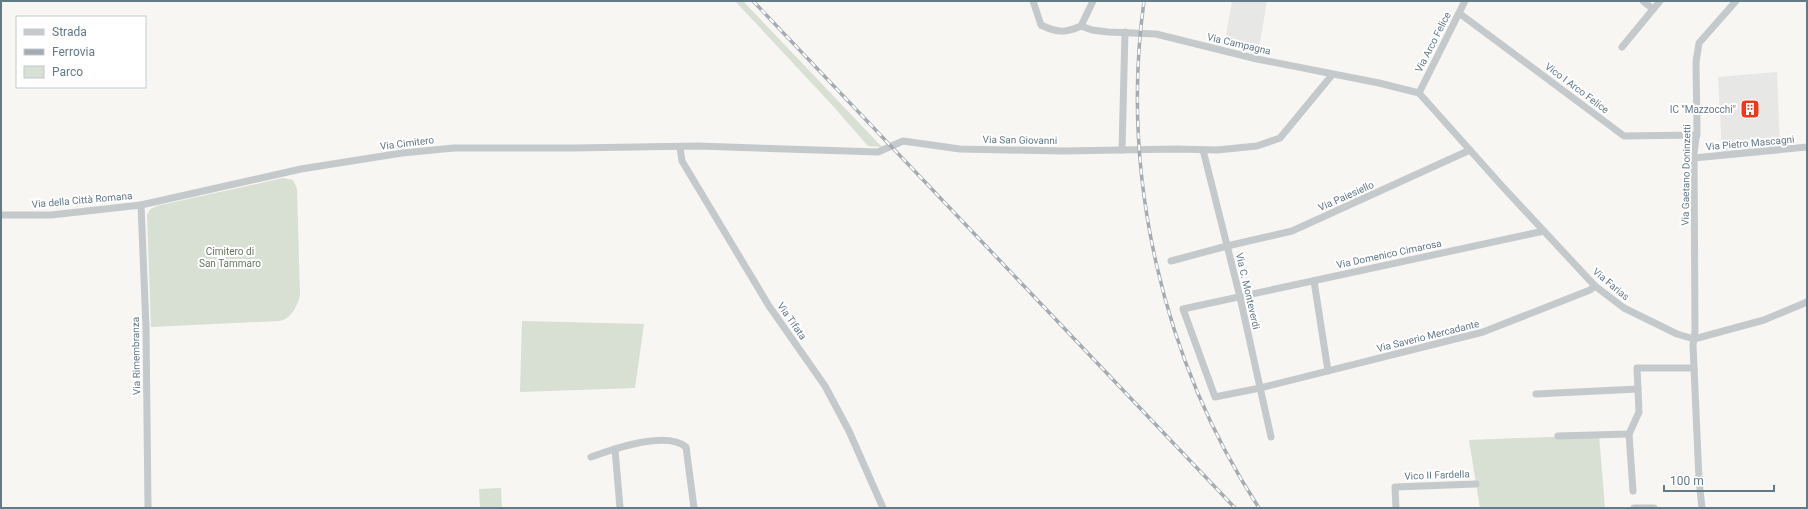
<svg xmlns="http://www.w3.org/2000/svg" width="1808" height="509" font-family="Roboto,sans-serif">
<rect width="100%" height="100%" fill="#f7f6f3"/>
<g fill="#e7e8e6">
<polygon points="1232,1 1267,1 1258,54 1224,46"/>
<polygon points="1777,72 1780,147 1722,153 1718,77"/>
</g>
<g fill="#d8dfd3">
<polygon points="735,1 743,1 882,147 868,146 833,106"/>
<path d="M283,178L293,180L297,189L300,296C297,306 292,318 280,321L151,327L147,215C150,208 153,207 161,205Z"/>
<polygon points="522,321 644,324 635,388 520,392"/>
<polygon points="1599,435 1605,508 1480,508 1469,440"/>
<polygon points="501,488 502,508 480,508 479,489"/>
</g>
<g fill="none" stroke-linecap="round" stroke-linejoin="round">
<g stroke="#c4c9cc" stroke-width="7">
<path d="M1033,1L1041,25C1057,33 1066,33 1081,26"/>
<polyline points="1093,1 1081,26 1092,30 1108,32 1156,34 1257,59 1379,83 1419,93"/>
<polyline points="1643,1 1653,9"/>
<polyline points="1459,13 1624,136 1697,135"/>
<polyline points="1622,47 1660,1"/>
<polyline points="1419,93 1502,186 1595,286 1624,308 1677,334 1694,339 1764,320 1807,302"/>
<polyline points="1419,93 1465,1"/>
<polyline points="680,147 682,161 769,306 825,386 849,431 883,508"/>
<polyline points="1122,150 1125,32"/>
<polyline points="1203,150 1240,297 1271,437"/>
<polyline points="1694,158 1807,147"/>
<polyline points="141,205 146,327 148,508"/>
<polyline points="1,215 51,215 141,205 301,169 402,153 454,148 573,148 698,146 878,152 903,141 960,149 1063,151 1177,149 1217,150 1257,146 1280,138 1332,75"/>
<polyline points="1544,231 1183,309 1215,397 1260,388 1483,332 1590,290 1595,286"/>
<polyline points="1171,261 1227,246 1292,231 1470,150"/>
<polyline points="1314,281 1328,371"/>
<polyline points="1536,394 1638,389"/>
<polyline points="1629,434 1633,491"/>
<polyline points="1558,436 1629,434 1639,412 1637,368 1694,368"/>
<polyline points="615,449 620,508"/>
<path d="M591,457C613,449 666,430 686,447L694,508"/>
<polyline points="1396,508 1395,487 1476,484"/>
<polyline points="1634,508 1654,508"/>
<polyline points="1702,508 1699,480 1693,345 1695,331 1694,153 1697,131 1696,62 1699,43 1736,1"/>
</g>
<g stroke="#a4acb1" stroke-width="3.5">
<g id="rail">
<polyline points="753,1 1235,508"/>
<path d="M1144,1C1120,175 1163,361 1259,508"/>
</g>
</g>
<use href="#rail" stroke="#fff" stroke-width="2" stroke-dasharray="6" stroke-linecap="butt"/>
</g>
<defs>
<g id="building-square" transform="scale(1)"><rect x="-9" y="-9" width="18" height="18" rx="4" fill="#f33617" stroke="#fff"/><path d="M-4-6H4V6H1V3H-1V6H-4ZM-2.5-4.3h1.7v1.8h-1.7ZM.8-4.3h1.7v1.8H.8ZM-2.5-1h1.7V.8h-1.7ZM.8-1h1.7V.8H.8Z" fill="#fff"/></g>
</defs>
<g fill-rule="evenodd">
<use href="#building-square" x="1750" y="109"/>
</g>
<g text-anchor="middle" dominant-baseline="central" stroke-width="4" stroke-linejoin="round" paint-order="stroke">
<g font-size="10" fill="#637a87" stroke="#fff">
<text transform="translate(1433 42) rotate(-63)">Via Arco Felice</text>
<text transform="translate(1239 44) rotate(13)">Via Campagna</text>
<text transform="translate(1577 88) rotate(37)">Vico I Arco Felice</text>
<text transform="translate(1020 140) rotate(1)">Via San Giovanni</text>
<text transform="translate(407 143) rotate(-7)">Via Cimitero</text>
<text transform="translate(1750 143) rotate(-5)">Via Pietro Mascagni</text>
<text transform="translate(1686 175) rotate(-89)">Via Gaetano Doninzetti</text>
<text transform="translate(1346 196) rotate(-24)">Via Paiesiello</text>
<text transform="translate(82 200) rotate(-5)">Via della Città Romana</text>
<text transform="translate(1389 254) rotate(-12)">Via Domenico Cimarosa</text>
<text transform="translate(1611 284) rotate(40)">Via Farias</text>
<text transform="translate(1248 291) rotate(77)">Via C. Monteverdi</text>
<text transform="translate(792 321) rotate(55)">Via Tifata</text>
<text transform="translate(1428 336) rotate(-14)">Via Saverio Mercadante</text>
<text transform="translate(136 356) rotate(-91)">Via Rimembranza</text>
<text transform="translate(1437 475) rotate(-2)">Vico II Fardella</text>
</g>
<g font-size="10" fill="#637a87" stroke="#fff" text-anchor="end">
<text x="1736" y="109">IC "Mazzocchi"</text>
</g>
<g font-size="10" fill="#66785e" stroke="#fff">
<text x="230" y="251">Cimitero di<tspan x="230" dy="12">San Tammaro</tspan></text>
</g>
</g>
<rect width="1808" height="509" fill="none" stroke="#637a87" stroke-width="4"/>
<rect x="16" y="16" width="130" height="72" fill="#ffffff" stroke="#c1cacf"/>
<rect x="24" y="29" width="20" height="6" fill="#c4c9cc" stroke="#c1cacf"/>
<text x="52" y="36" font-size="12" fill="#637a87">Strada</text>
<rect x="24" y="49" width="20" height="6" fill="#a4acb1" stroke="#c1cacf"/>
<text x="52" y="56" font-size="12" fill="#637a87">Ferrovia</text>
<rect x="24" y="66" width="20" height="12" fill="#d8dfd3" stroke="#c1cacf"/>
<text x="52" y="76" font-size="12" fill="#637a87">Parco</text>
<path d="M1664 485v6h110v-6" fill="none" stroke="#637a87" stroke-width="2"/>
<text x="1670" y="485" font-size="12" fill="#637a87" stroke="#ffffff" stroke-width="3" paint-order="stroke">100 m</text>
</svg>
